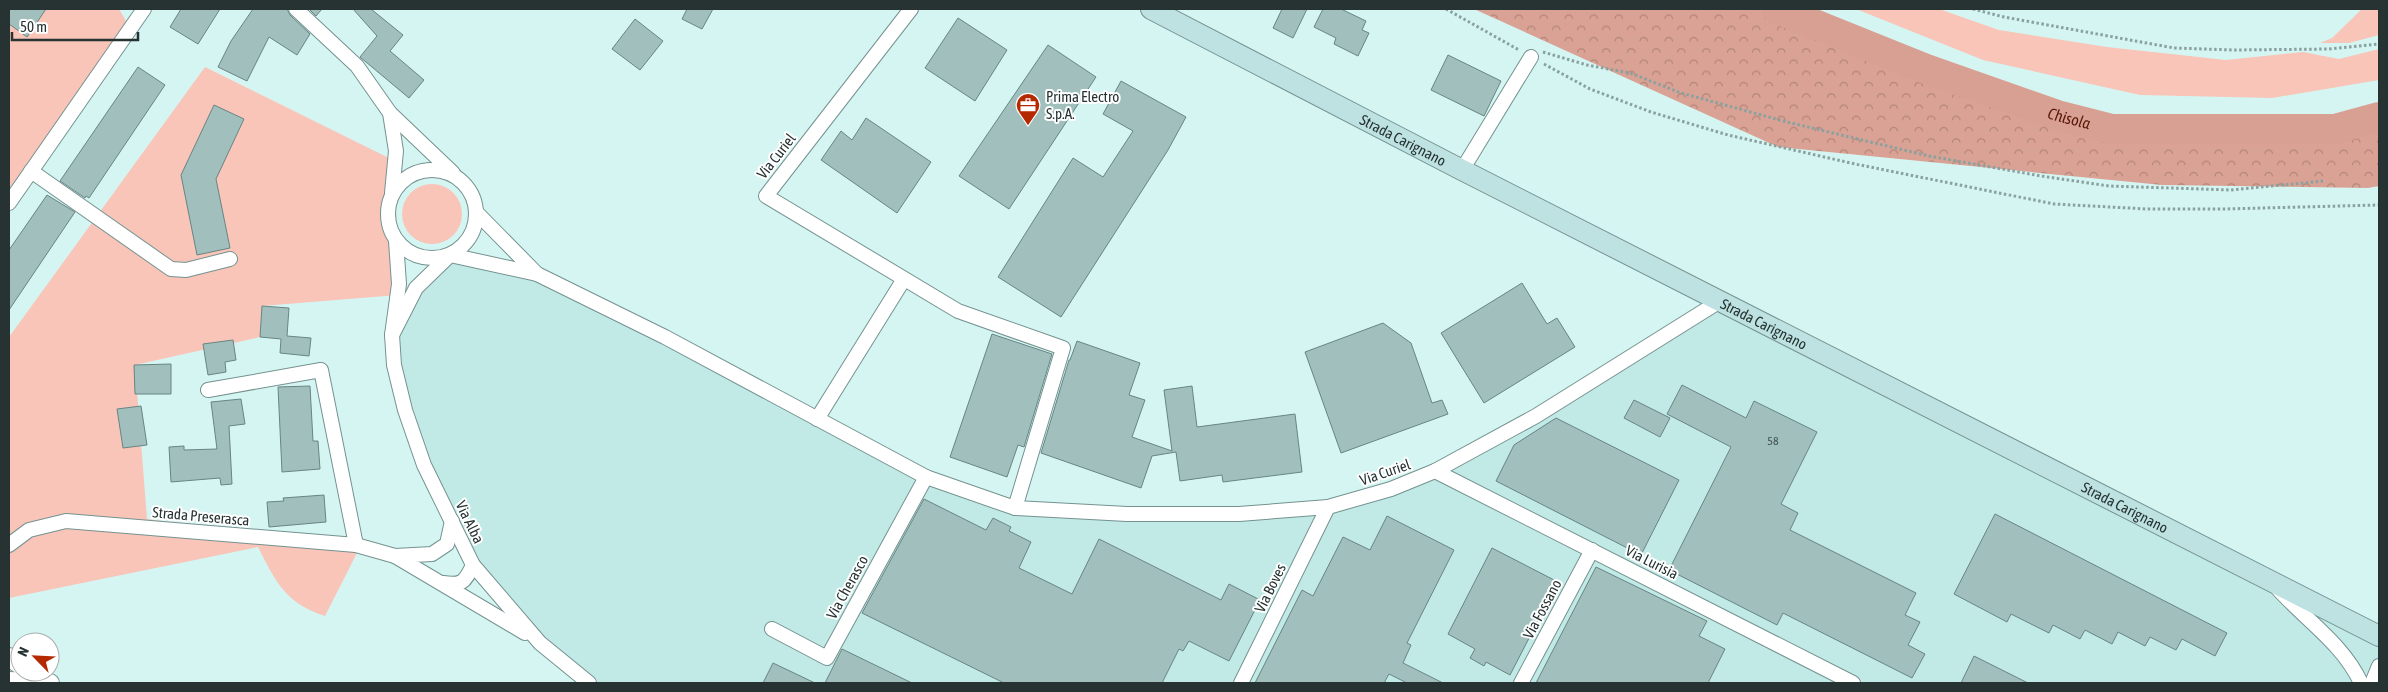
<svg xmlns="http://www.w3.org/2000/svg" width="2388" height="692" font-family="'Asap Condensed',sans-serif">
<defs>
<pattern id="forest-crowns" width="20" height="18" patternUnits="userSpaceOnUse" patternTransform="scale(1.25)"><rect width="20" height="18" fill="#daa294"/><path d="M2 6a3 3 0 1 1 6 0M12 15a3 3 0 1 1 6 0" fill="none" stroke="#b18579"/></pattern>
</defs>
<rect width="100%" height="100%" fill="#d5f5f3"/>
<polygon fill="#c1eae7" points="450,255 537,274 926,477 1015,508 1328,507 1435,471 1720,301 2379,636 2379,683 589,683 473,565 424,465 392,335 416,288"/>
<g fill="#f9c5b8">
<polygon points="9,9 119,9 130,28 9,190"/>
<polygon points="1856,9 1939,9 1999,30 2107,47 2226,60 2303,52 2339,59 2379,49 2379,80 2272,98 2140,95 1983,60"/>
<polygon points="2362,9 2379,9 2379,35 2349,43 2320,43 2332,38"/>
<path d="M205,67L395,161L398,295L262,306L260,337L135,365L147,519L360,547L325,616C285,603 276,582 258,547L9,598V337Z"/>
<circle cx="432" cy="214" r="30"/>
</g>
<polygon fill="url(#forest-crowns)" points="1474,9 1815,9 2057,115 2335,129 2379,117 2379,186 2368,188 2162,185 1778,147"/>
<g fill="none" stroke-linecap="round" stroke-linejoin="round">
<path stroke="#d8a092" stroke-width="30" id="s1" d="M1777,9L1926,69L2057,115L2112,129H2335L2379,117"/>
</g>
<g fill="#a0bfbd" stroke="#678583">
<polygon points="9,9 46,9 27,37 9,24"/>
<polygon points="181,9 220,9 198,44 170,27"/>
<polygon points="253,9 287,9 290,15 310,34 297,55 269,37 247,81 218,67 231,41"/>
<polygon points="309,9 322,9 316,16"/>
<polygon points="353,9 371,9 403,35 390,51 424,80 409,98 360,57 377,36"/>
<polygon points="687,9 713,9 702,29 682,19"/>
<polygon points="1282,9 1307,9 1293,38 1273,28"/>
<polygon points="1323,9 1341,9 1366,21 1362,30 1369,33 1358,56 1334,44 1336,38 1314,27"/>
<polygon points="958,18 1007,50 975,101 925,68"/>
<polygon points="635,19 663,41 640,70 612,49"/>
<polygon points="1048,45 1096,77 1009,209 959,176"/>
<polygon points="1448,55 1501,81 1484,116 1431,90"/>
<polygon points="138,67 165,85 89,198 86,196 85,198 60,181"/>
<polygon points="1121,81 1186,117 1168,150 1061,317 998,277 1073,158 1103,177 1133,131 1103,114"/>
<polygon points="214,105 244,119 216,179 230,248 197,255 181,175"/>
<polygon points="866,118 931,162 897,213 821,160 841,131 852,140"/>
<polygon points="47,195 75,212 9,310 9,250"/>
<polygon points="1522,283 1547,324 1557,318 1575,347 1484,403 1441,333"/>
<polygon points="262,306 289,308 287,336 311,338 309,356 280,353 281,339 260,337"/>
<polygon points="1383,323 1411,343 1432,403 1442,400 1448,414 1341,453 1305,352"/>
<polygon points="992,334 1052,354 1024,447 1018,445 1007,477 950,457"/>
<polygon points="233,340 236,360 225,362 226,372 208,375 203,344"/>
<polygon points="1077,341 1140,363 1129,395 1145,400 1132,437 1172,451 1164,390 1192,386 1197,427 1295,414 1302,472 1223,482 1222,475 1180,481 1176,452 1152,456 1141,488 1041,453 1069,360 1070,360"/>
<polygon points="171,364 171,394 135,394 134,365"/>
<polygon points="1682,385 1746,418 1754,401 1817,432 1781,504 1798,513 1790,530 1916,593 1905,615 1920,622 1908,645 1925,654 1912,678 1783,613 1777,625 1669,570 1731,447 1667,414"/>
<polygon points="310,386 313,441 318,441 320,469 282,472 278,387"/>
<polygon points="241,399 245,424 229,426 232,484 221,485 220,478 171,482 169,447 184,446 184,450 217,449 211,402"/>
<polygon points="1634,400 1670,418 1660,437 1624,418"/>
<polygon points="141,406 147,445 123,448 117,409"/>
<polygon points="1556,418 1679,480 1641,555 1496,481 1514,445"/>
<polygon points="324,495 326,522 269,527 267,502 284,501 283,498"/>
<polygon points="924,499 986,530 993,518 1011,527 1009,531 1031,542 1019,568 1072,594 1099,539 1221,600 1229,584 1260,600 1229,661 1189,641 1183,651 1179,649 1162,683 1004,683 862,613"/>
<polygon points="1995,514 2227,633 2215,656 2182,639 2176,650 2150,637 2145,646 2118,632 2112,644 2085,630 2080,639 2053,625 2049,633 2011,614 2007,622 1954,594"/>
<polygon points="1387,516 1454,550 1407,643 1411,645 1403,663 1443,683 1407,683 1389,674 1384,683 1255,683 1302,590 1313,596 1343,537 1370,550"/>
<polygon points="1492,548 1558,582 1510,675 1486,662 1484,666 1470,658 1475,649 1448,634"/>
<polygon points="1596,567 1707,621 1699,636 1725,649 1708,683 1536,683"/>
<polygon points="842,649 912,683 825,683"/>
<polygon points="1974,656 2028,683 1961,683"/>
<polygon points="773,663 815,683 763,683"/>
</g>
<g fill="none" stroke-linecap="round" stroke-linejoin="round">
<g stroke="#749290" stroke-width="16">
<g id="minor">
<polyline points="296,9 357,66 390,113 453,173"/>
<polyline points="911,9 766,196 958,311 1063,348 1015,508"/>
<polyline points="390,113 396,151 392,193"/>
<circle cx="432" cy="214" r="44"/>
<polyline points="1462,170 1531,57"/>
<polyline points="31,171 171,269 186,270 230,259"/>
<polyline points="9,203 144,9"/>
<polyline points="476,212 537,274"/>
<polyline points="396,241 399,284 392,335 394,365 405,410 424,465 473,565 540,643 589,683"/>
<polyline points="392,335 416,288 450,255 537,274 665,337 926,477 1015,508 1127,514 1239,514 1328,507 1391,489 1435,471 1536,416 1720,301"/>
<polyline points="208,390 321,370 356,545"/>
<polyline points="817,419 904,279"/>
<polyline points="1435,471 1853,683"/>
<polyline points="452,521 447,544 432,554 395,556 525,633"/>
<polyline points="9,545 29,530 66,521 356,545 395,556"/>
<path d="M443,583C462,586 465,582 473,565"/>
<path d="M2278,589C2306,620 2343,644 2361,683"/>
<polyline points="772,629 827,658 926,477"/>
<polyline points="1241,683 1328,507"/>
<polyline points="1521,683 1592,550"/>
<polyline points="2372,683 2379,666"/>
</g>
</g>
<g stroke="#749290" stroke-width="20">
<g id="tertiary">
<polyline points="9,657 20,665"/>
<polyline points="9,681 50,683"/>
</g>
</g>
<g stroke="#749290" stroke-width="22">
<g id="secondary">
<path id="s2" d="M1151,9L1462,170L2379,636"/>
</g>
</g>
<g stroke="#89a19f" stroke-width="3" stroke-dasharray="2.5 2.5" stroke-linecap="butt">
<polyline points="1446,9 1519,50"/>
<polyline points="1973,9 2004,17 2174,48 2233,50 2329,49 2379,44"/>
<polyline points="1543,52 1587,65 1630,73 1681,93 1787,122 1929,156 2041,176 2109,186 2231,190 2323,181"/>
<polyline points="1544,64 1590,89 1651,112 1728,135 1855,164 2054,204 2147,209 2224,209 2379,205"/>
</g>
<use href="#minor" stroke="#fff" stroke-width="14"/>
<use href="#tertiary" stroke="#fff" stroke-width="18"/>
<use href="#secondary" stroke="#bde2e1" stroke-width="20"/>
</g>
<defs>
<g id="office-pin" transform="scale(1.25)"><path d="M0 17L-7.5 6A9.5 9.5 0 1 1 7.5 6Z" fill="#b42900" stroke="#fff"/><path d="M-6-3h4V-5.5h4V-3h4V5H-6ZM-1-4.5V-3h2v-1.5ZM-6 0V1H6V0Z" fill="#fff"/></g>
</defs>
<g fill-rule="evenodd">
<use href="#office-pin" x="1028" y="105"/>
</g>
<g text-anchor="middle" dominant-baseline="central" stroke-width="4" stroke-linejoin="round" paint-order="stroke">
<g font-size="12" fill="#445655">
<text x="1773" y="441">58</text>
</g>
<g font-size="15" fill="#263332" stroke="#fff" text-anchor="start">
<text x="1046" y="96">Prima Electro<tspan x="1046" dy="17">S.p.A.</tspan></text>
</g>
<g font-size="15" fill="#263332" stroke="#fff">
<text stroke="none"><textPath href="#s2" startOffset="284">Strada Carignano</textPath></text>
<text transform="translate(776 156) rotate(-52)">Via Curiel</text>
<text stroke="none"><textPath href="#s2" startOffset="689">Strada Carignano</textPath></text>
<text transform="translate(1385 472) rotate(-19)">Via Curiel</text>
<text stroke="none"><textPath href="#s2" startOffset="1094">Strada Carignano</textPath></text>
<text transform="translate(201 516) rotate(5)">Strada Preserasca</text>
<text transform="translate(470 522) rotate(64)">Via Alba</text>
<text transform="translate(1652 562) rotate(27)">Via Lurisia</text>
<text transform="translate(847 587) rotate(-61)">Via Cherasco</text>
<text transform="translate(1270 588) rotate(-64)">Via Boves</text>
<text transform="translate(1542 609) rotate(-62)">Via Fossano</text>
</g>
<g font-size="16" font-style="italic" fill="#591707" stroke="#fff">
<text stroke="none"><textPath href="#s1" startOffset="312">Chisola</textPath></text>
</g>
</g>
<rect width="2388" height="692" fill="none" stroke="#263332" stroke-width="20"/>
<g transform="translate(35 657) rotate(294)"><circle r="24" fill="#ffffff" stroke="#a8adad"/>
<path d="M0-4L9 19L0 12L-9 19Z" fill="#b42900"/>
<text y="-8" font-size="14" font-weight="bold" text-anchor="middle" fill="#263332">N</text>
</g>
<path d="M12 32v8h126v-8" fill="none" stroke="#263332" stroke-width="2.5"/>
<text x="20" y="32" font-size="15" fill="#263332" stroke="#ffffff" stroke-width="4" paint-order="stroke">50 m</text>
</svg>
